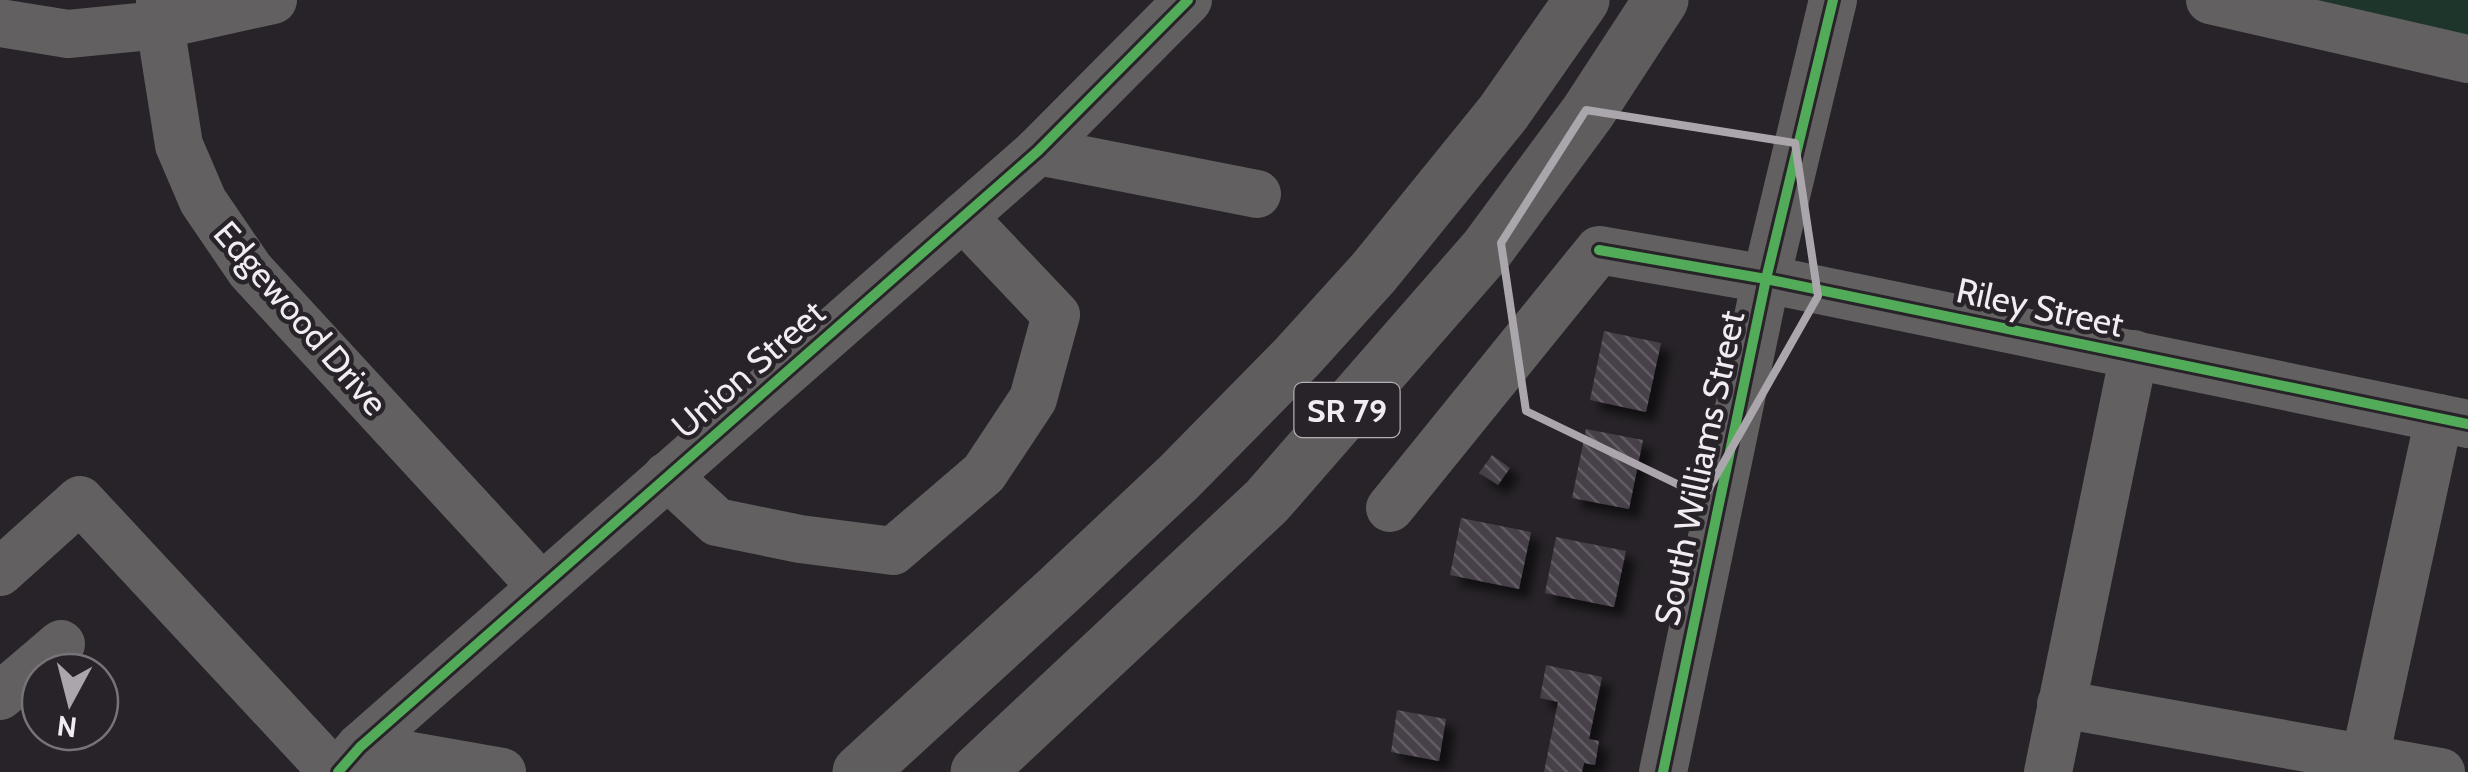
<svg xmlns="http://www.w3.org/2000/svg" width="2468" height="772" font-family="Cabin,sans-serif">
<defs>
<pattern id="building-back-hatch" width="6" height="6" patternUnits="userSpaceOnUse" patternTransform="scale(2.5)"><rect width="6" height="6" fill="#474049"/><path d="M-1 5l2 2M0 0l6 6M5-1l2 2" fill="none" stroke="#625c64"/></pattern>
<filter id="shadow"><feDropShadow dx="9" dy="9" stdDeviation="5" flood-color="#0009"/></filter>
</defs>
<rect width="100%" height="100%" fill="#272328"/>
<polygon fill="#1d352b" points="2210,0 2468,0 2468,59"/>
<g fill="url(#building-back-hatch)" filter="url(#shadow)">
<polygon points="1604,331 1661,343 1646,412 1590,400"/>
<polygon points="1586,429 1643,440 1629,509 1572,498"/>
<polygon points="1492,455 1510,468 1498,485 1479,473"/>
<polygon points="1461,518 1531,532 1519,589 1450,575"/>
<polygon points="1556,537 1626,551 1614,607 1545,593"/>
<polygon points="1546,665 1602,677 1589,739 1599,741 1595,765 1584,763 1582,772 1544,772 1558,702 1540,698"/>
<polygon points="1397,710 1446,719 1439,761 1391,752"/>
</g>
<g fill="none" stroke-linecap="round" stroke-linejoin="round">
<g stroke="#626060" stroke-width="48">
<polyline points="160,0 160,25 179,145 203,201 250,270 541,586"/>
<polyline points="2210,0 2468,59"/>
<polyline points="0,23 68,34 160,25 273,0"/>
<polyline points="1038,151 1257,194"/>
<polyline points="667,476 717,522 800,539 893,551 984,473 1033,399 1056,315 963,217"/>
<polyline points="1390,508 1599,250 1766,279 2468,424"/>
<polyline points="0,572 80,500 333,772"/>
<polyline points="0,696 61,644"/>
<polyline points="2061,704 2441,772"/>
<polyline points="360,747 502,772"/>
<polyline points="2365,758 2439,418"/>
<polyline points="338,772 360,747 1038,151 1188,0"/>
<polyline points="1663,772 1766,279 1833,0"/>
<polyline points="2048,772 2134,354"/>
</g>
<g stroke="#605d5f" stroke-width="55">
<polyline points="860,772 1060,589 1179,477 1297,357 1374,272 1503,113 1582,0"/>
<polyline points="978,772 1267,501 1487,249 1588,112 1661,0"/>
</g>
<g stroke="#282229" stroke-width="16">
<g id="cycleway">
<polyline points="1599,250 1766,279 2468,424"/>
<polyline points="338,772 360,747 1038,151 1188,0"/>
<polyline points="1663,772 1766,279 1833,0"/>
</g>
</g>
<use href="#cycleway" stroke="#51ab58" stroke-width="10"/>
</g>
<path fill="none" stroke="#aaa6ab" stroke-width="8" stroke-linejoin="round" d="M1586,110L1795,143L1818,296L1704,497L1526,411L1501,243Z"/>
<g text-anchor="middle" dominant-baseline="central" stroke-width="9" stroke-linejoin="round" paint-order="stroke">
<rect fill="#282229" stroke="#b4afb5" stroke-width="2.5" x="1294.5" y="383" width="105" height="54" rx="8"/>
<g font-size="32" font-weight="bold" fill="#f0ecf1">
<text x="1347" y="410">SR 79</text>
</g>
<g font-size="35" fill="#f0ecf1" stroke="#282229">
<text transform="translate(2040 307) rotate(12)">Riley Street</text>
<text transform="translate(301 318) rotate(49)">Edgewood Drive</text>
<text transform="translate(748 369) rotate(-41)">Union Street</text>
<text transform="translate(1699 468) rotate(-78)">South Williams Street</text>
</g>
</g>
<g transform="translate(70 702) rotate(187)"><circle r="48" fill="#282229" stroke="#787379" stroke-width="2.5"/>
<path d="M0-8L18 38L0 25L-18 38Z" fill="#aaa6ab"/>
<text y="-15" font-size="28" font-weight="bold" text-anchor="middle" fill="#f0ecf1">N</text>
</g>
</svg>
